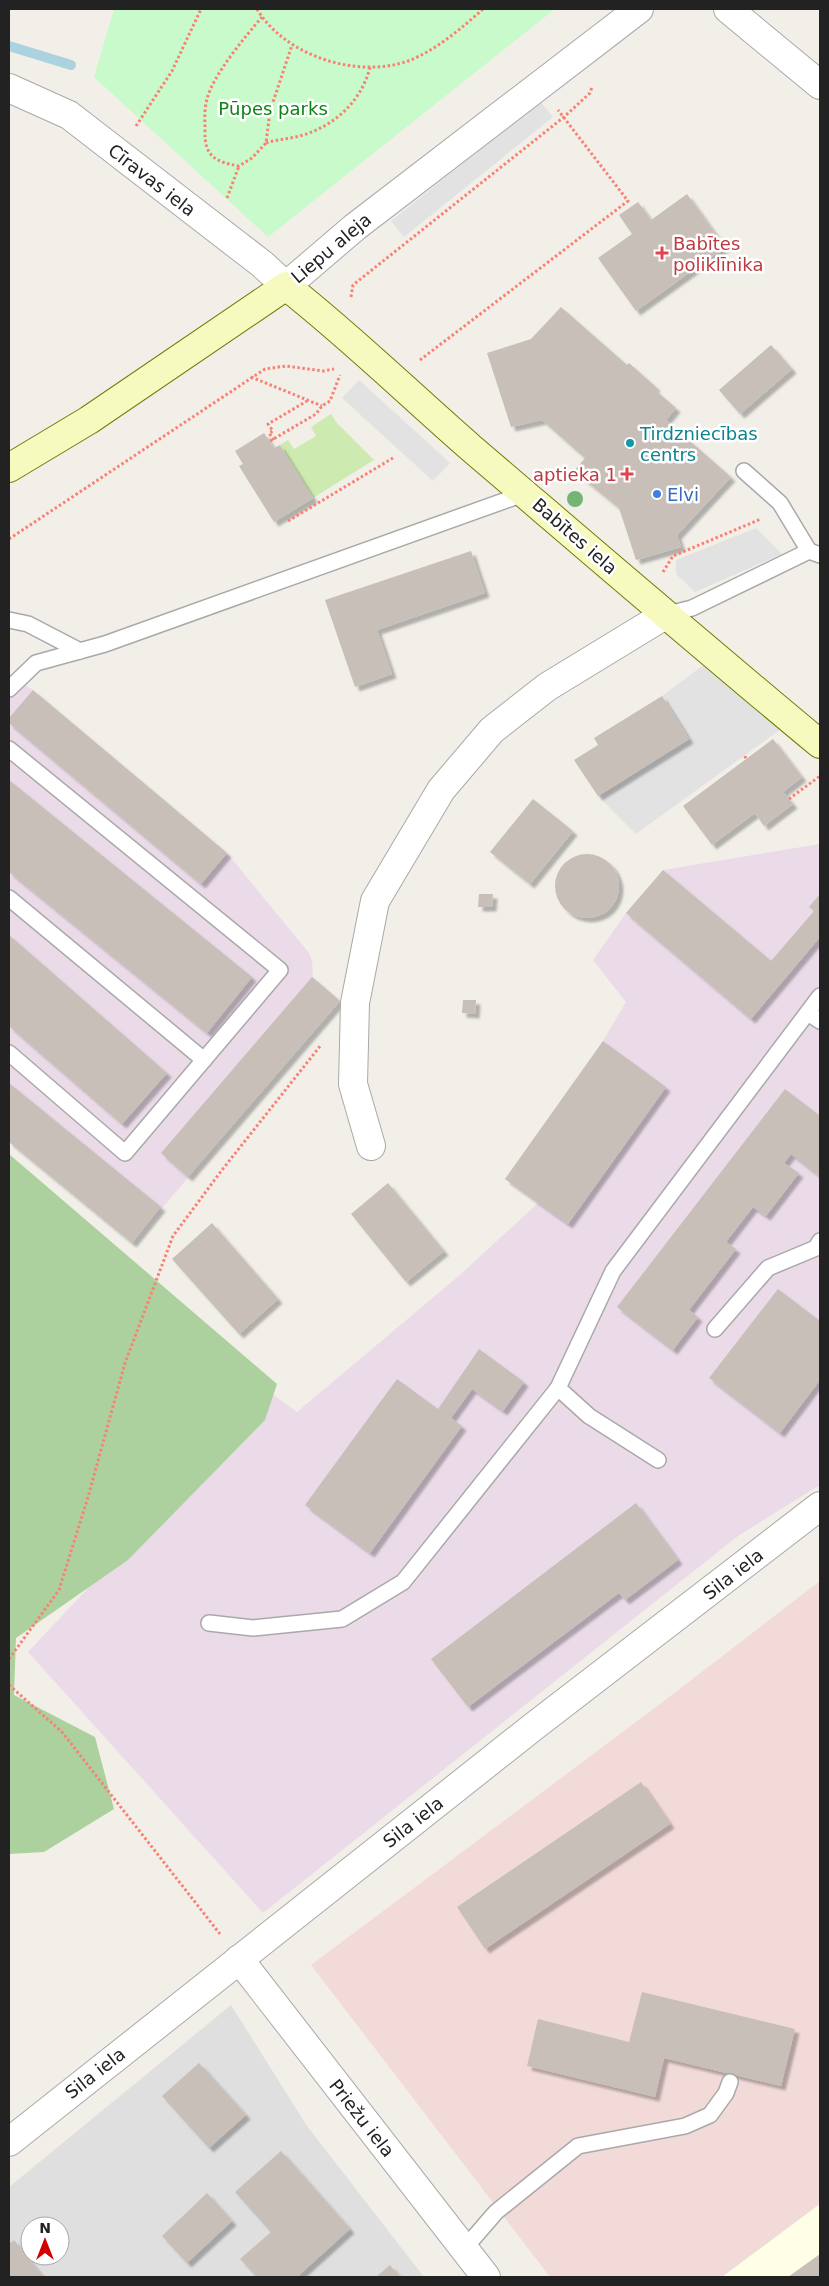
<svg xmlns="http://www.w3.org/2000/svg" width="829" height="2286" font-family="'DejaVu Sans',sans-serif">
<defs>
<filter id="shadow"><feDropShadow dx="4.5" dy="4.5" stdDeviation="1" flood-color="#0004"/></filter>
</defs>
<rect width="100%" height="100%" fill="#f2efe9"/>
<path fill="#e0dfdf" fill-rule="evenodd" d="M231,2005L307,2126L424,2277H9V2187ZM30,2226H60V2256H30Z"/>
<polygon fill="#f2dad9" points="820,1581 820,2204 722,2277 550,2277 311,1965 664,1701"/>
<g fill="#ebdbe8">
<polygon points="9,675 33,690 227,853 309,953 312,961 313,977 340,1001 132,1243 9,1142"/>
<polygon points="820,844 820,1485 738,1536 263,1913 28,1652 271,1393 297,1412 461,1274 538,1203 505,1179 603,1041 626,1002 593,960 626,913 663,870"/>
</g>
<polygon fill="#ffffe5" points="820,2204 820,2277 722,2277"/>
<polygon fill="#cdebb0" points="331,414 337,423 374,460 313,498 280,445 288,440 294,449 316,436 311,427"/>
<polygon fill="#add19e" points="9,1154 277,1384 265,1420 128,1560 16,1638 14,1695 95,1737 114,1809 44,1852 9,1854"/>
<polygon fill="#c8facc" points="114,9 555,9 268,237 94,77"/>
<g fill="#e2e2e2">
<polygon points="540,101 553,117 404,237 391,221"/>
<polygon points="359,380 450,463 433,481 342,398"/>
<polygon points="756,528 782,554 695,592 676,574 676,560"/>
<polygon points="714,657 792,721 636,834 598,796 689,739 662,696"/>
</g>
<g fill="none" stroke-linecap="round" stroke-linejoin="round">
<polyline stroke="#aad3df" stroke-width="10" points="9,46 71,65"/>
</g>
<g fill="#c7bfb8" filter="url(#shadow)">
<polygon points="687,194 725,247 636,311 598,258 632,234 619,215 638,202 651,220"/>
<polygon points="561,307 627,365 629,363 656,387 654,389 676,408 666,420 731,477 677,535 681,547 636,560 619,508 574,471 585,458 542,420 511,427 487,353 531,339"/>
<polygon points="771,345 792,369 740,414 719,390"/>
<polygon points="264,433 274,448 280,445 313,498 274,522 239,466 243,464 235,451"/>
<polygon points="471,551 485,593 377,630 392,674 355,687 325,600"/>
<polygon points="33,690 227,853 201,884 9,723 9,718"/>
<polygon points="662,696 689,739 598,796 574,760 598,745 594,738"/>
<polygon points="773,739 802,777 783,792 793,804 764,826 755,813 712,845 683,806"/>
<polygon points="9,780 252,977 207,1033 9,872"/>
<polygon points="533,799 573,831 530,884 490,852"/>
<circle cx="587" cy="886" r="32"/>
<polygon points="663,870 771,961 814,911 809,907 820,894 820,937 751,1019 626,913"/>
<polygon points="479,894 493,894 492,907 478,907"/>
<polygon points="9,935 167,1073 122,1124 9,1026"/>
<polygon points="312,977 340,1001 188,1177 161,1153"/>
<polygon points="463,1000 476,1000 475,1014 462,1013"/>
<polygon points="603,1041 666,1087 568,1224 505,1179"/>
<polygon points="9,1083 161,1207 132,1243 9,1142"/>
<polygon points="785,1089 820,1116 820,1174 819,1176 791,1154 784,1163 799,1173 766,1216 753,1207 726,1242 736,1249 689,1310 698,1317 673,1350 617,1307"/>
<polygon points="388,1183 444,1251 406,1282 351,1214"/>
<polygon points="212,1223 278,1299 239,1334 172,1259"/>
<polygon points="778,1289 820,1321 820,1380 780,1433 709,1378"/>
<polygon points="479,1349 524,1382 503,1411 472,1389 451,1418 462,1426 370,1553 305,1505 397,1379 438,1409"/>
<polygon points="636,1503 678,1560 625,1600 619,1593 468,1707 431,1659"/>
<polygon points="641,1782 670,1824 485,1949 457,1907"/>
<polygon points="642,1992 795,2029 781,2086 664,2058 655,2097 527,2066 538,2019 629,2042"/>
<polygon points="199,2063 246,2115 209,2148 162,2096"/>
<polygon points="281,2151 350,2229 297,2277 257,2277 240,2259 271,2232 235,2192"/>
<polygon points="207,2193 232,2221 187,2263 162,2236"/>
<polygon points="14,2240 43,2277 9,2277 9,2244"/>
<polygon points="820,2254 820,2277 788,2277"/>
<polygon points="390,2265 400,2277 376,2277"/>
</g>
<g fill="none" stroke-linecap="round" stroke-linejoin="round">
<g stroke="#a9a9a9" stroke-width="18">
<g id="lane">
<polyline points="744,471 780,503 809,551"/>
<polyline points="665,615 692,608 809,551 820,555"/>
<polyline points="9,620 28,624 80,651"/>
<polyline points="9,689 36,663 105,644 526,493"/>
<polyline points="9,749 280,970 125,1153 9,1053"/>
<polyline points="9,898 204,1060"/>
<polyline points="808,1013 820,1021"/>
<polyline points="715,1329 768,1268 816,1248 820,1241"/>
<polyline points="658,1460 589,1416 558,1388 613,1271 820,996"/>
<polyline points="209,1623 253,1628 342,1619 403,1582 558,1388"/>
<polyline points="464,2249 496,2212 578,2146 685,2126 710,2115 726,2093 730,2082"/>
</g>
</g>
<g stroke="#a9a9a9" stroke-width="30">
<g id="street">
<polyline points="728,9 820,85"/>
<polyline points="9,88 69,115 262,264 286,286 355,227 639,9"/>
<polyline points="371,1146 353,1084 355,1003 375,901 441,790 492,730 547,687 665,615"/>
<polyline points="239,1959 486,2277"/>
<polyline points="9,2142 533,1727 820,1506"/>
</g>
</g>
<g stroke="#707d05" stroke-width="30">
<path id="secondary" d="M9,468L89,420L286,286C351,337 409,394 471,448C587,547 703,647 820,744"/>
</g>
<g stroke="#fa8072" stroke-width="3" stroke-dasharray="2.5 2.5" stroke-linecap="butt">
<path d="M257,9C285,56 357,79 408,61C435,51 462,28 483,9"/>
<path d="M262,17C245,37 213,75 207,99C204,109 205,120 205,130C204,156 215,162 239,166L252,158L266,143L270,111L292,45"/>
<polyline points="136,126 172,71 201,9"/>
<path d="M266,143C278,139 291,139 303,135C336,125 362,100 370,67"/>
<polyline points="227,198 239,166"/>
<polyline points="351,297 353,285 564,117 590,93 592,87"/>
<polyline points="420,360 628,201 558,110"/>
<polyline points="251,377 322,406"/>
<polyline points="274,440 269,433 273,431 268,424 307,401"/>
<polyline points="270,441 316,414 322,406 330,401 340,375"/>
<polyline points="288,521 393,458"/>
<polyline points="9,539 265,369 286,366 323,371 334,369"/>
<polyline points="663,572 673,556 761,519"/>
<polyline points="745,756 746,760"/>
<polyline points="789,799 820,776"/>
<polyline points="9,1659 59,1590 88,1497 125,1363 173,1236 222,1170 321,1045"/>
<polyline points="9,1685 62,1732 220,1934"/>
</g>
<use href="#lane" stroke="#fff" stroke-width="15"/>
<use href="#street" stroke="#fff" stroke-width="28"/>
<use href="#secondary" stroke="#f7fabf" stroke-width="28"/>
</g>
<circle fill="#74b475" cx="575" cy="499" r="8"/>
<g fill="#e0444e" stroke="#fff" stroke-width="2">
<path d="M659.5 245.5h5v5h5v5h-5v5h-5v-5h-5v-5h5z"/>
<path d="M624.5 466.5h5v5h5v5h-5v5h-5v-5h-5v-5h5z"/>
</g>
<circle fill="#0f9aa8" stroke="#fff" stroke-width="2" cx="630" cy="443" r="5"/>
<circle fill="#3f7fe0" stroke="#fff" stroke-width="2" cx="657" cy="494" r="5"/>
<g text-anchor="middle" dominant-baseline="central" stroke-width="5" stroke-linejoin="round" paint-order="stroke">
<g font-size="18" fill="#0c8416" stroke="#fff">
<text x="273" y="108">Pūpes parks</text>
</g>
<g font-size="18" fill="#222" stroke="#fff">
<text transform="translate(152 180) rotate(38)">Cīravas iela</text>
<text transform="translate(331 248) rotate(-40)">Liepu aleja</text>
<text transform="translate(575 536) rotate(41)">Babītes iela</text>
<text transform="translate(733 1574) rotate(-38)">Sila iela</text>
<text transform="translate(413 1822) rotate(-38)">Sila iela</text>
<text transform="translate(95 2073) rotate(-38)">Sila iela</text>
<text transform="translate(362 2118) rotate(52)">Priežu iela</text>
</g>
<g font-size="18" fill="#be3a42" stroke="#fff" text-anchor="start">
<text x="673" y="243">Babītes<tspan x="673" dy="21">poliklīnika</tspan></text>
<text x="617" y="474" text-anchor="end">aptieka 1</text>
</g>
<g font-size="18" fill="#0d838f" stroke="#fff" text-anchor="start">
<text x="640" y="433">Tirdzniecības<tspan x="640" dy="21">centrs</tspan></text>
</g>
<g font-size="18" fill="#366cbe" stroke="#fff" text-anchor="start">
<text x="667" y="494">Elvi</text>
</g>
</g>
<rect width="829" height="2286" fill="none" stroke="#222222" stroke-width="20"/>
<g transform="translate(45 2241)"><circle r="24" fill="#ffffff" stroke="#a7a7a7"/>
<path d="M0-4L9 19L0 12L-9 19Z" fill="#d40000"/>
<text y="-8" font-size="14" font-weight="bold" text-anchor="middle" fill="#222222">N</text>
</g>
</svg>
